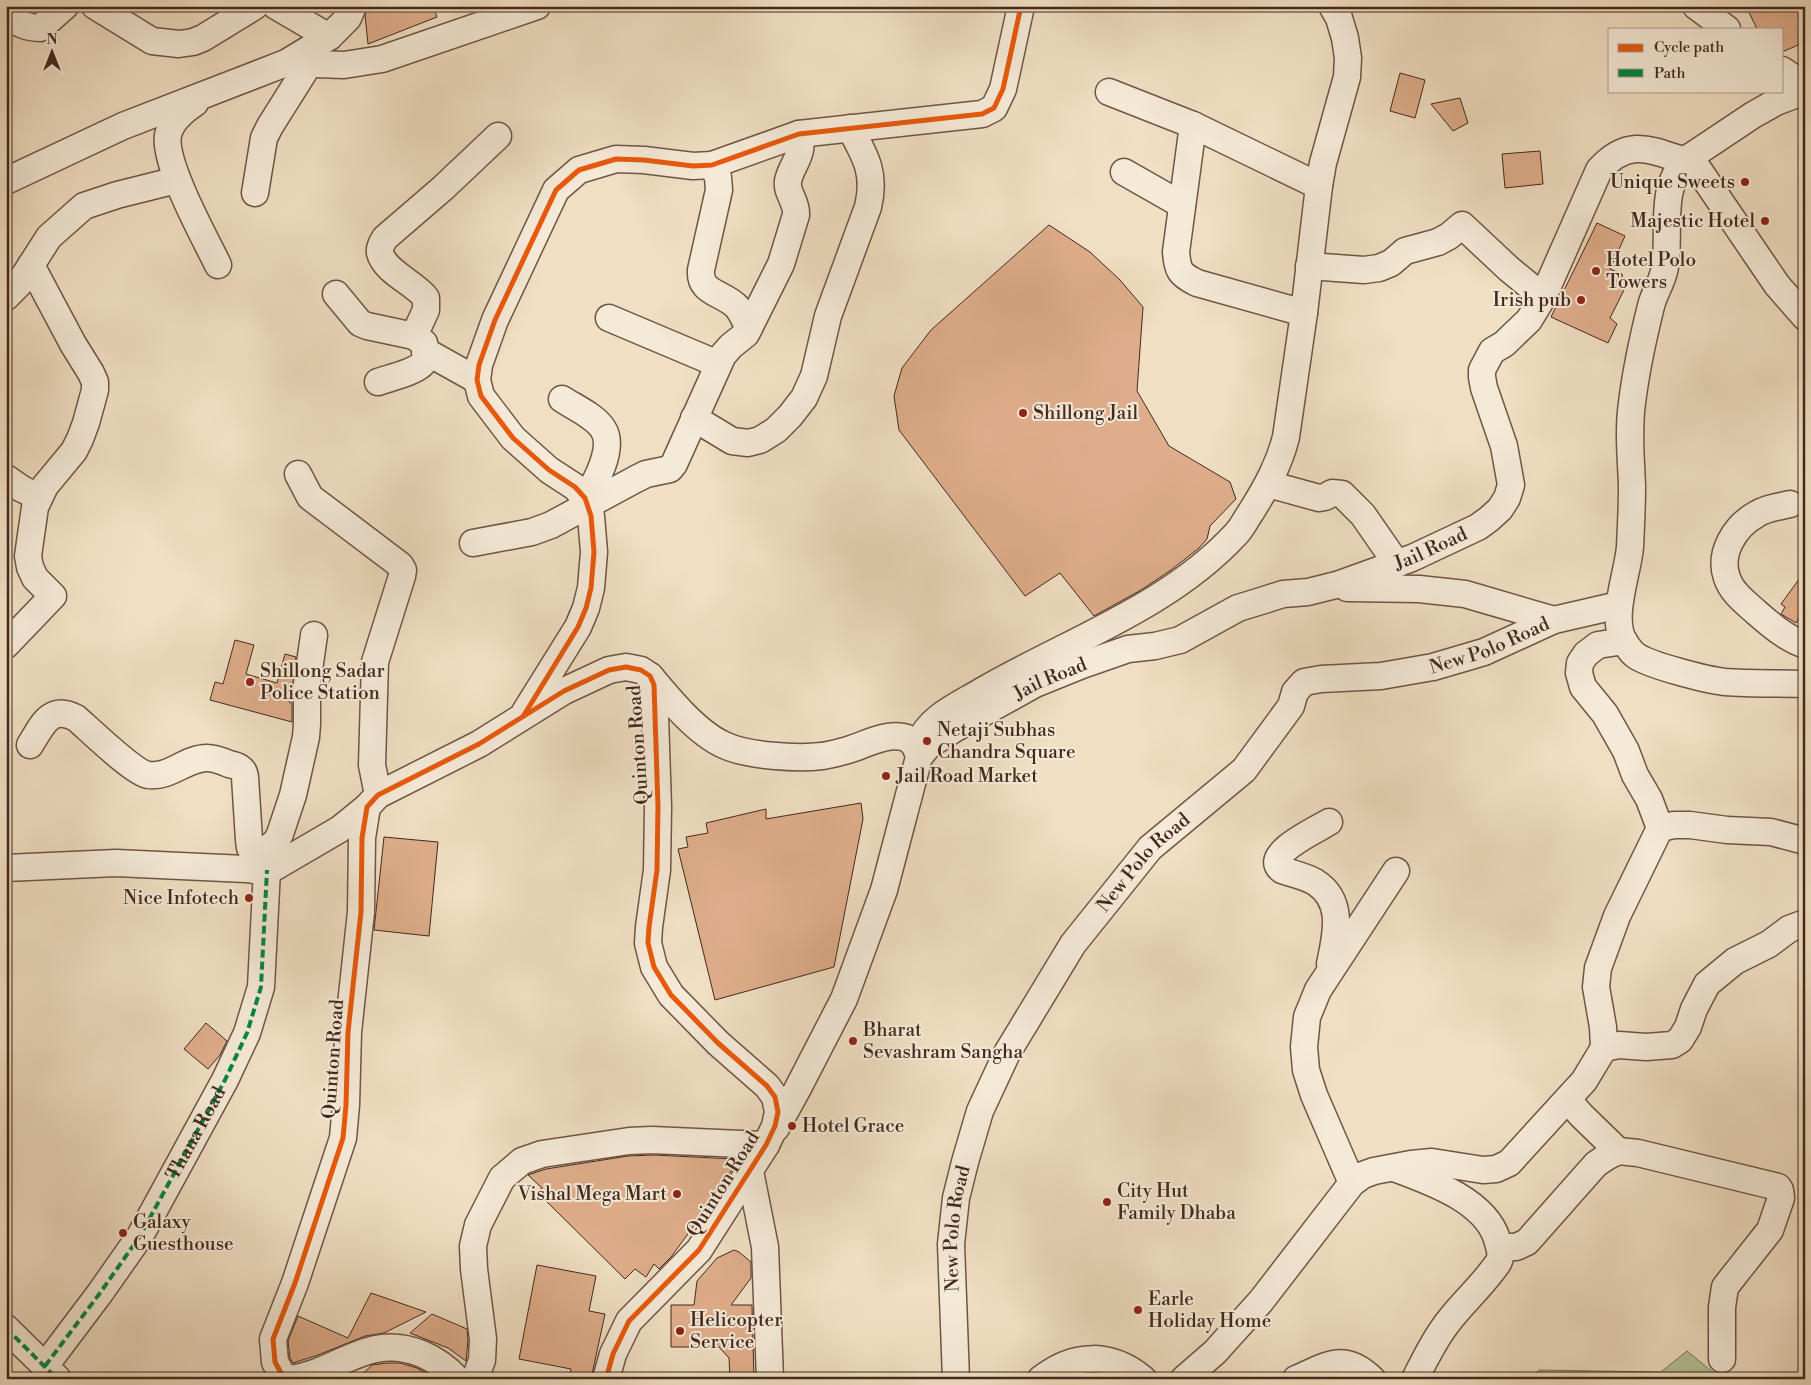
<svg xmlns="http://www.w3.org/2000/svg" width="1811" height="1385" font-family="'Libre Bodoni',serif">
<rect width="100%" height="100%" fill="#f0dfc3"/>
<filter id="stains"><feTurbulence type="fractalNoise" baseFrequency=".004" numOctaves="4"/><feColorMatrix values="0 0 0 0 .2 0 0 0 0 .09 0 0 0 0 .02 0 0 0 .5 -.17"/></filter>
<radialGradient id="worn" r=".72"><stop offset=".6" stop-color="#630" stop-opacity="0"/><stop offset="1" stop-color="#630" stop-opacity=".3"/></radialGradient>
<polygon fill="#b4c398" stroke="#7c765a" points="1687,1351 1721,1379 1532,1379 1539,1370 1661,1372"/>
<g fill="#dfad8b" stroke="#43291d">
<polygon points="373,6 433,6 437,17 368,44 365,15 367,9"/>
<polygon points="1746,6 1805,6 1805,42 1782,52 1782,29 1757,29"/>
<polygon points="1400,73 1425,80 1415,118 1390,111"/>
<polygon points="1460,98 1468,123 1453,131 1431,104"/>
<polygon points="1540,151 1543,184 1505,188 1502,154"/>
<polygon points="1597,223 1625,236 1610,269 1622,274 1624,290 1610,318 1617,324 1608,343 1551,317"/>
<polygon points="1049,225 1090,252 1120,280 1143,307 1137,391 1169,446 1230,482 1236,499 1210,526 1207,539 1199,548 1171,570 1141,590 1094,616 1060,573 1025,596 899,430 894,396 902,368 931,330"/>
<polygon points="1805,571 1805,614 1801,615 1796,623 1781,614 1785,607 1781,604"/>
<polygon points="235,640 254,645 246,674 277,683 285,654 296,657 292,692 289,702 292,703 292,722 210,700 215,682 223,684"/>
<polygon points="861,803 863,819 834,967 715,1000 678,849 688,847 686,837 708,833 706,823 766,809 766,819"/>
<polygon points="384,837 438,842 429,936 374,930"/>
<polygon points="206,1023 227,1041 220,1055 208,1069 184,1049"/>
<polygon points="654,1155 735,1159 736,1163 715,1197 671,1257 659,1269 654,1264 646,1277 635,1269 625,1279 537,1192 542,1188 528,1175 546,1169 628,1156"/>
<polygon points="734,1250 739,1252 751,1262 751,1278 731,1305 752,1305 754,1379 730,1379 729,1358 719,1347 671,1347 671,1305 694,1305 697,1281 717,1258"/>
<polygon points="537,1265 596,1276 589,1311 605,1314 591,1379 569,1379 571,1369 519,1359"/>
<polygon points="371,1293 426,1312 384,1333 365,1336 318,1355 293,1363 290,1358 288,1341 298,1316 348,1338"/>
<polygon points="432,1314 467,1329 468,1340 466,1361 448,1348 410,1333"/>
<polygon points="387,1363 400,1363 417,1368 435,1379 357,1379 372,1365"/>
</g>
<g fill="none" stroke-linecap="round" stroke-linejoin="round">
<g stroke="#6e5646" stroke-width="29">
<g id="minor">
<polyline points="95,6 152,41 179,44 193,42 203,38 255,6"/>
<polyline points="276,6 329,37"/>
<polyline points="1696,6 1727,29"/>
<path d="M6,16C18,23 27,28 40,28L65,6"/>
<polyline points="286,63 344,65 382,59 537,6"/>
<polyline points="1782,70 1805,86"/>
<polyline points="1109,92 1193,125 1319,186"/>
<path d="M195,103C183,111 171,121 168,135C163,163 205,238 218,265"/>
<path d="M1193,125L1176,252C1178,271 1179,274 1197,283L1304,313"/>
<polyline points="1690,157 1753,115 1776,102 1805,91"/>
<path d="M712,165L718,177L719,190L701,270C699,294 723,292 737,307C742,313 745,321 749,328"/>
<polyline points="1124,172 1182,205"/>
<polyline points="6,181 123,126 286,63 329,37 348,18 353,6"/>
<polyline points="255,193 264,138 270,126 309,64"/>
<polyline points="1309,266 1364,270 1379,268 1391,263 1405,251 1438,242 1449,236 1462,225 1509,269 1543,297"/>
<path d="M336,294L360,323L367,326L414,336L424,343C425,349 427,358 423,363C416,372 389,378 378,382"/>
<polyline points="6,297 19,284 49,237 84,206 117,195 177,180"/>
<path d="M1805,317L1777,285L1690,157C1657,184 1671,230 1665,267C1663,281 1654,293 1651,306C1643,338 1636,370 1632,403C1628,431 1631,458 1632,486C1632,506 1631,527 1630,547C1628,573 1609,620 1625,643C1628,647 1631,652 1635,655C1648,665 1707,680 1725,682C1751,684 1778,683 1805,684"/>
<polyline points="609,318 718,364"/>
<path d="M414,336L426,310V298C415,283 385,272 380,253C379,248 382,243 385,238L443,188L498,136"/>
<polyline points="425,351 477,380"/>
<path d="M562,399C574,407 595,416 603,429C615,447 596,483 585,498"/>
<path d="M694,418L732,441L748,443L760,440L776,430L790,416L804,398L814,376L828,316L868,207C876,174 866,157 850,128"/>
<polyline points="298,474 310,497 400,565 403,570 402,576 375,662 372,765 378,795"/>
<polyline points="6,478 22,489 39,497"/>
<polyline points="1268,484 1319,498 1325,497 1332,493 1342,494 1363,515 1397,564"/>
<path d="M1790,504C1779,507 1766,508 1757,514C1735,526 1718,553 1727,578C1732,593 1746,603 1757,613C1772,626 1786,638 1805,645"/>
<path d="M473,543L532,532L551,525L636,479L646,474L670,469L674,464L723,355L731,346L746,334L781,264L796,215C797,201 786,193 788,181C790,170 798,161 800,150C801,145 800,139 799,134"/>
<polyline points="1347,588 1419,589 1465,594 1554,620"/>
<polyline points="1624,641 1598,645 1586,654 1580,663 1579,673 1583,687 1605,714 1626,751 1635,775 1649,799 1660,828"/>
<polyline points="6,645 53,596 35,578 30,567 28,556 35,507 45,486 74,451 80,439 86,423 95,390 95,382 91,373 73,344 31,265"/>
<path d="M650,676C669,699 697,733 724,745C747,756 798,759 822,756C831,755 840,752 848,750C865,745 885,733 903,737C913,739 917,749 919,757L884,890L844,999L797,1090L776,1128"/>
<polyline points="525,712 578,627 586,608 591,588 594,552 591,516 585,498 575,487 549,470 513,438 481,396 477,380 479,365 495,320 556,190 579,170 616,159 644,160 693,166 712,165 799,134 982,114 994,108 1003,89 1021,6"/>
<path d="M919,743C929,717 959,705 982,691C1066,642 1169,607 1236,534C1242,528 1246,519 1251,512C1266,488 1279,465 1286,437L1304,313L1319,186L1323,163L1347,77L1348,58L1345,38L1339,18L1332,6"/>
<path d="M30,745C42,726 50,704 76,718C90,730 133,772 148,775C170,778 186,758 207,758C214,758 222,761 229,764C238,766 244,768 245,777L249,840L250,848L257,856"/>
<path id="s1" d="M919,757L929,745L954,729L1035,684L1082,665L1128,649L1155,646L1180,640L1238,608L1261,601L1283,594L1308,592L1340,584L1412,558L1478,527L1489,519L1500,509L1507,498L1511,485L1504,446L1484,388L1482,377V370L1492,351L1504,344L1529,320L1543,297L1599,170C1628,138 1649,149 1685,161"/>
<path d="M1329,822C1320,828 1260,855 1282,870C1293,874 1305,876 1315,882C1345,901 1336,935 1330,964"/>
<polyline points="6,868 116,863 267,870 275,867 340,829 367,807"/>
<polyline points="254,870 257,856 276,842 280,834 293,795 306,737 307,724 307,684 314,635"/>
<polyline points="1604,1048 1603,1027 1596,987 1598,968 1617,916 1660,828 1674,825 1690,825 1727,830 1771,832 1805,841"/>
<polyline points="1568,1100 1581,1115 1618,1151"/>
<path d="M1394,1168C1429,1181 1485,1200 1497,1239C1499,1246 1502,1255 1499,1261C1498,1264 1494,1268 1492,1271C1480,1287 1465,1301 1452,1317C1437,1335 1426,1357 1415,1379"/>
<polyline points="750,1171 765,1247 770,1379"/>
<polyline points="1352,1183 1314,1095 1306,1070 1304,1047 1307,1017 1318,990 1396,871"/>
<polyline points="1500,1247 1516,1247 1527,1242 1596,1164 1608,1156 1618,1151 1638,1153 1778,1187 1780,1190 1781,1198 1770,1230 1725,1287 1722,1307 1722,1359"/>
<polyline points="6,1328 57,1378"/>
<polyline points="45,1366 100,1293 140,1236 225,1080 247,1033 261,987 267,870"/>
<polyline points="288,1379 281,1373 275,1362 273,1339 295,1283 343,1138 346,1105 348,1032 361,912 362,838 367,807 378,795 479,744 564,691 609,670 626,667 641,670 650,676 654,685 658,807 657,870 649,927 648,943 654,967 671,995 718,1043 767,1086 775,1097 778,1112 775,1126 766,1145 699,1250 629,1321 613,1354 606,1379"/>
<path d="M290,1379C340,1372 368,1332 422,1354C436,1360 447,1368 457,1379"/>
<polyline points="475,1379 482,1360 483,1339 474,1269 473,1246 478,1225 502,1178 522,1161 542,1154 629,1141 652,1140 766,1145"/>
<path id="s2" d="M956,1379L951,1244L956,1198L965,1162L980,1111L1007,1053L1073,944L1150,848L1244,770L1291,706L1295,692L1304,682L1321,679L1381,676L1433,667L1484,652L1554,620L1619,605"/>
<path d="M1041,1379C1074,1353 1110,1352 1143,1379"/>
<polyline points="1184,1379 1215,1352 1261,1301 1352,1183 1363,1175 1374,1171 1411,1164 1432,1162 1483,1170 1496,1169 1509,1163 1584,1081 1604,1048 1619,1045 1646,1047 1672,1045 1680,1040 1688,1027 1694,1009 1707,984 1735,961 1769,944 1789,929 1805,923"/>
<path d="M1296,1379C1327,1366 1343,1351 1372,1379"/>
</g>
</g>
<use href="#minor" stroke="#f5ead8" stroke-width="26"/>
<g stroke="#00873e" stroke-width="4" stroke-dasharray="8 4" stroke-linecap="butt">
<polyline points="6,1328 57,1379"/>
<path id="s3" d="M45,1366L100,1293L140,1236L225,1080L247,1033L261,987L267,870"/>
</g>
<g stroke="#f5ead8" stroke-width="8">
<g id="cycleway">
<polyline points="524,715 578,627 586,608 591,588 594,552 591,516 585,498 575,487 549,470 513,438 481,396 477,380 479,365 495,320 556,190 579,170 616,159 644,160 693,166 712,165 799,134 982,114 994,108 1003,89 1021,6"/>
<polyline points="288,1379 281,1373 275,1362 273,1339 295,1283 343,1138 346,1105 348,1032 361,912 362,838 367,807 378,795 479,744 564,691 609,670 626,667 641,670 650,676 654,685 658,807 657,870 649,927 648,943 654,967 671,995 718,1043 767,1086 775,1097 778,1112 775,1126 766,1145 699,1250 629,1321 613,1354 606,1379"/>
</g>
</g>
<use href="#cycleway" stroke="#e8590c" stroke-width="5"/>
</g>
<g fill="#8f2418" stroke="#f5ead8" stroke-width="2">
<circle cx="1745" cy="182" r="5"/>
<circle cx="1765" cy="221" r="5"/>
<circle cx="1596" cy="271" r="5"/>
<circle cx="1581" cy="300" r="5"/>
<circle cx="1023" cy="413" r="5"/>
<circle cx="250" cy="682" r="5"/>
<circle cx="927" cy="741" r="5"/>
<circle cx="886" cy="776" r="5"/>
<circle cx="249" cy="898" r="5"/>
<circle cx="853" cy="1041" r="5"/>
<circle cx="792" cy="1126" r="5"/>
<circle cx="677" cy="1194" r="5"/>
<circle cx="1107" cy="1202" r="5"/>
<circle cx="123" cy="1233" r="5"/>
<circle cx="1138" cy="1310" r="5"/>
<circle cx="680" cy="1331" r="5"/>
</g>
<g text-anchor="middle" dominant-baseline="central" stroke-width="4" stroke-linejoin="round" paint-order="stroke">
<g font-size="19" fill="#43291d" stroke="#f5ead8" text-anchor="start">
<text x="1735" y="182" text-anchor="end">Unique Sweets</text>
<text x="1755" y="221" text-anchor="end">Majestic Hotel</text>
<text x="1606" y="260">Hotel Polo<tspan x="1606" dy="22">Towers</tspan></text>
<text x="1571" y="300" text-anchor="end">Irish pub</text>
<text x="1033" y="413">Shillong Jail</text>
<text x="260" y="671">Shillong Sadar<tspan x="260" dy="22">Police Station</tspan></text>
<text x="937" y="730">Netaji Subhas<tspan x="937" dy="22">Chandra Square</tspan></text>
<text x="896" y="776">Jail Road Market</text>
<text x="239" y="898" text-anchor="end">Nice Infotech</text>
<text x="863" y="1030">Bharat<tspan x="863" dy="22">Sevashram Sangha</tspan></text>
<text x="802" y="1126">Hotel Grace</text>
<text x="1117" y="1191">City Hut<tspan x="1117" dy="22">Family Dhaba</tspan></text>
<text x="667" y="1194" text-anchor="end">Vishal Mega Mart</text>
<text x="133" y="1222">Galaxy<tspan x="133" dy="22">Guesthouse</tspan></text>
<text x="1148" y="1299">Earle<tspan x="1148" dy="22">Holiday Home</tspan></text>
<text x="690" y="1320">Helicopter<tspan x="690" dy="22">Service</tspan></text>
</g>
<g font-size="19" fill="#43291d" stroke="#f5ead8">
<text stroke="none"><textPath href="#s1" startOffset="559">Jail Road</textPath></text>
<text stroke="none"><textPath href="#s2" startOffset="1006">New Polo Road</textPath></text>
<text stroke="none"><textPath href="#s1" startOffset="154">Jail Road</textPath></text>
<text transform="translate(638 745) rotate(-94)">Quinton Road</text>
<text stroke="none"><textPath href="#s2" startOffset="571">New Polo Road</textPath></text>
<text transform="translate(333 1059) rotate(-86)">Quinton Road</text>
<text stroke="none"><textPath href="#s3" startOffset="278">Thana Road</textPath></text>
<text transform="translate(723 1184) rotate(-58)">Quinton Road</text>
<text stroke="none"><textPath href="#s2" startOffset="151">New Polo Road</textPath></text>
</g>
</g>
<rect width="1811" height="1385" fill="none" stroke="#f0dfc3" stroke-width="25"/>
<rect x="8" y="8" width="1796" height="1370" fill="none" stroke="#43291d" stroke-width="2.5"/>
<rect x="12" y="12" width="1786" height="1360" fill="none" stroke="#43291d"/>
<rect x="1608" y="28" width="175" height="65" fill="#f5ead8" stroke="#ae9d8d"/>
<rect x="1618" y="44" width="25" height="8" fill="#e8590c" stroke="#ae9d8d"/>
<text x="1654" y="52" font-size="15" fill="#43291d">Cycle path</text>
<rect x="1618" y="69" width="25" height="8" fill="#00873e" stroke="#ae9d8d"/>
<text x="1654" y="78" font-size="15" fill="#43291d">Path</text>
<g transform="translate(52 52)" stroke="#f5ead8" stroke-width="4" paint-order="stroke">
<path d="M0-4L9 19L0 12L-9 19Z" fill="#43291d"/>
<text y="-8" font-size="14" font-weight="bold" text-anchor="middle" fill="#43291d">N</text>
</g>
<rect width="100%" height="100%" filter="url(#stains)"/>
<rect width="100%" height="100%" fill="url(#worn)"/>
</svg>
